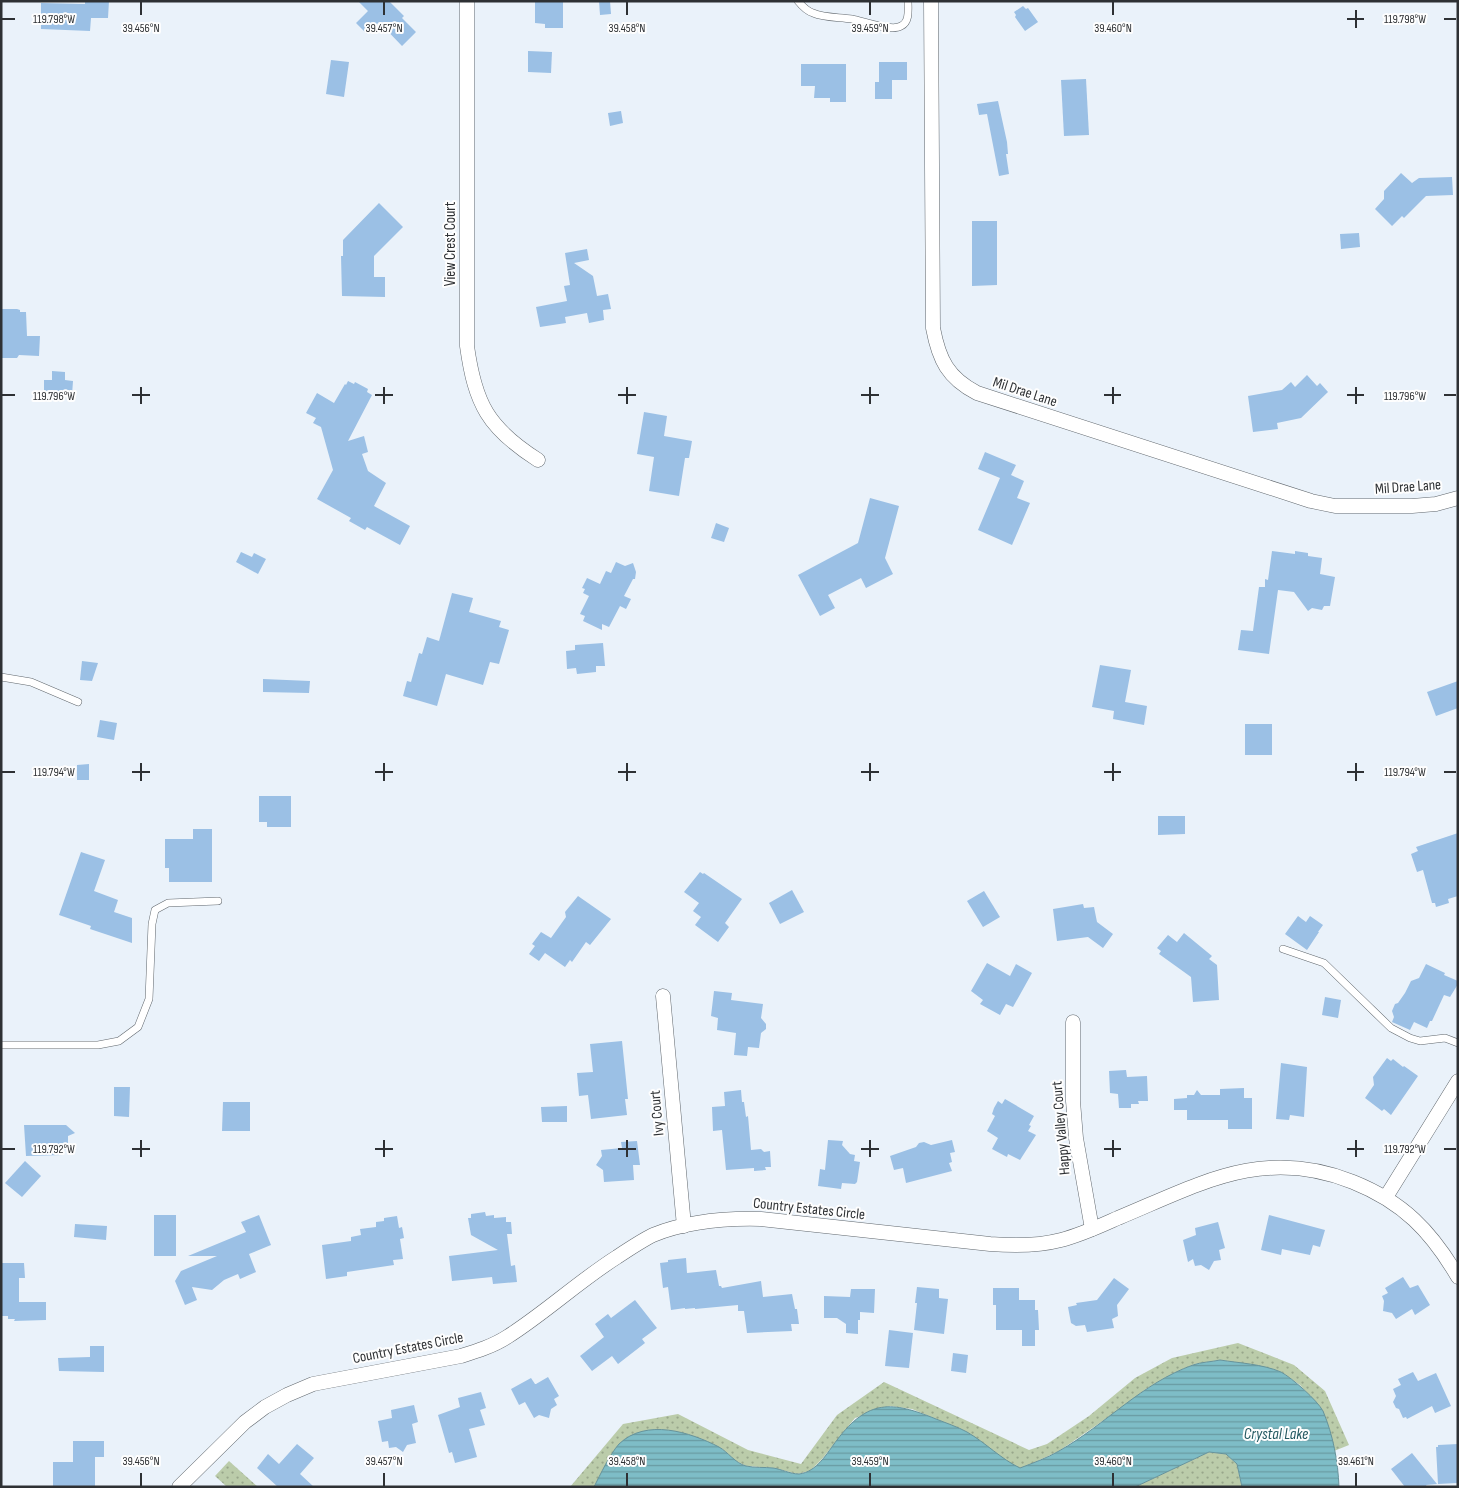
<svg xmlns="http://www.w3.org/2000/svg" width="1459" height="1488" font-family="'Sofia Sans Condensed',sans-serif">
<defs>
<pattern id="grass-dots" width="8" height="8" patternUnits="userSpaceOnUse" patternTransform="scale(1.25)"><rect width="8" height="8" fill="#bca"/><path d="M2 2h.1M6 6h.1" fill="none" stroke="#98a68b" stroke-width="1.8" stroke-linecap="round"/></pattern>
<pattern id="water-rules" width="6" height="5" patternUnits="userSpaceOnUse" patternTransform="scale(1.25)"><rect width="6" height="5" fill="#7ebdc7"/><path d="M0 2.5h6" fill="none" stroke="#689aa2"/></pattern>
</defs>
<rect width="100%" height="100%" fill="#eaf2fa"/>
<g fill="url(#grass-dots)">
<polygon points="1238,1343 1294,1365 1325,1391 1349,1445 1334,1451 1322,1410 1300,1385 1281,1372 1253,1365 1220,1360 1195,1364 1172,1374 1146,1389 1120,1409 1059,1451 1020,1469 1003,1459 967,1432 912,1409 890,1406 855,1418 822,1459 810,1471 797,1474 774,1468 746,1466 734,1460 722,1449 607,1463 594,1487 570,1487 623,1424 678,1414 748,1450 801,1464 837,1415 884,1382 1029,1450 1047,1444 1089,1416 1135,1378 1172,1358"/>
<polygon points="1209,1452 1226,1454 1237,1464 1242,1487 1135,1487"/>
<polygon points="229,1461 258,1487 227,1487 215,1476"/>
</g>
<path fill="url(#water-rules)" stroke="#66939b" d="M1220,1360C1239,1363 1262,1364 1281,1372C1292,1378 1317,1400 1323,1411C1333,1435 1338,1461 1339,1487H1242L1237,1464L1226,1454L1209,1452L1135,1487H594C600,1475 610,1454 619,1444C646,1418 690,1432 719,1447C728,1452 735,1463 746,1466C755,1468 764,1467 773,1468C781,1469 790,1474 799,1474C817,1472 827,1453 837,1440C868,1399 892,1401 936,1419C946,1423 958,1427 967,1432C986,1443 1001,1459 1020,1468C1033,1463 1047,1458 1059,1451C1105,1425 1142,1383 1193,1365C1201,1362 1211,1362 1220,1360Z"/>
<g fill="#9bc0e5">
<polygon points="85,1 109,1 108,18 91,18 90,31 41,29 41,3 85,4"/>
<polygon points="358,1 389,1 404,16 402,18 416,32 402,46 379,22 367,34 356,23 368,11"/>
<polygon points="535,1 563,1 563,28 545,28 545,24 535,23"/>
<polygon points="599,1 610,1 611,14 600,15"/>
<polygon points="1023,6 1026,9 1028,8 1038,22 1025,31 1015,17 1016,15 1014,12"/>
<polygon points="528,51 552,52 551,73 528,72"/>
<polygon points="331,60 349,62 344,97 326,94"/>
<polygon points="879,62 907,62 907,80 892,80 892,99 875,99 875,82 879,82"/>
<polygon points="801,64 846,64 846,102 830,102 830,98 814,98 815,86 801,86"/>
<polygon points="1086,79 1089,135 1064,136 1061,80"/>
<polygon points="998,101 1007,142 1008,154 1006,154 1009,174 999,176 987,114 979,115 977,104"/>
<polygon points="621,111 623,123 610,126 608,113"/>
<polygon points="1401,173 1412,183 1419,178 1452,177 1453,195 1426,196 1404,218 1402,216 1392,226 1375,209 1384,199 1384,191"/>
<polygon points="379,203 403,227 374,256 374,277 385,277 385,297 342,296 341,256 343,256 343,240"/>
<polygon points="972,221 997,221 997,285 972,286"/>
<polygon points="1359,233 1360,247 1341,249 1340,234"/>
<polygon points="587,249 589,260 574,263 593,276 597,296 608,294 611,309 603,310 604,320 589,323 587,313 565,317 566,323 540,327 536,307 567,301 564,286 570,285 565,253"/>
<polygon points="1,309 17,309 20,310 20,312 26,312 27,336 40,336 39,356 19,355 17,358 1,358"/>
<polygon points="52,371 65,372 65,380 73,381 72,395 44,393 44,380 52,380"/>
<polygon points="1307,375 1317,386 1320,383 1328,392 1301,418 1277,423 1278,429 1253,432 1248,396 1282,390 1291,382 1295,387"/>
<polygon points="348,381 354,384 355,382 368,389 367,392 372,395 348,441 364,436 368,452 362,454 368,471 386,483 374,506 410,526 400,545 367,527 365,530 349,521 351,518 317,499 333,470 321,427 313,423 316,418 306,413 317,393 334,403 345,384 346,385"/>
<polygon points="644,412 667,416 664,436 692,441 689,458 685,458 679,496 649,491 654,457 637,454"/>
<polygon points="985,452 1016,465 1011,475 1024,481 1017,498 1030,503 1012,545 978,530 1000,478 978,469"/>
<polygon points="870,498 899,506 885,558 893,574 866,588 861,578 828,595 835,608 820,616 798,575 858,543"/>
<polygon points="716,523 729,528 724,542 711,538"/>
<polygon points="1272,551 1295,554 1295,551 1308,553 1308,556 1322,558 1320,574 1335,577 1330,606 1324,606 1322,610 1312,608 1308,611 1294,592 1278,590 1269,654 1238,650 1241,630 1253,631 1259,587 1265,587 1265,579 1268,580"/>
<polygon points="241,552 252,557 254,553 266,559 258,574 236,562"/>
<polygon points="616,562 625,566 633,563 636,572 635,579 633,579 624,596 631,599 626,609 620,606 609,627 602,624 602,630 583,621 585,616 580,614 589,596 583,593 585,589 582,588 587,578 600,584 606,571 611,573"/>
<polygon points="452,593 473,598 469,612 501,621 499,627 509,630 499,664 490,662 483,685 446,674 437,706 403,696 407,681 411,682 419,653 422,654 427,637 439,641"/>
<polygon points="603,643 605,666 596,666 596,672 577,674 576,668 567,669 566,651 575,650 575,645"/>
<polygon points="82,661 98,663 92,681 80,680"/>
<polygon points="1100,665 1131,670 1125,702 1147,706 1144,725 1113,719 1114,711 1092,707"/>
<polygon points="263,679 310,681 309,693 263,692"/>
<polygon points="1458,681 1458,708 1436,716 1427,692"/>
<polygon points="100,720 117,723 114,740 97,737"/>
<rect x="1245" y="724" width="27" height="31"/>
<polygon points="89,764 89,780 77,780 77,765"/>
<polygon points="259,796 291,796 291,827 267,827 267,822 259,822"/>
<polygon points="1158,816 1185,816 1185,834 1158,835"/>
<polygon points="193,829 212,829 212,882 169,882 169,868 165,868 165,839 193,839"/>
<polygon points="1458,833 1458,896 1448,899 1449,903 1436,907 1435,903 1432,903 1423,870 1417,872 1411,854 1418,851 1416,847"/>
<polygon points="81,852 105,860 94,891 118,900 114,912 132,918 132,943 90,929 91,926 59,915"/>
<polygon points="700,872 703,874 704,873 742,899 725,923 729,927 718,942 695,925 701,917 693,911 699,903 684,892"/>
<polygon points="792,890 804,912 780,924 769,903"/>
<polygon points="984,891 1000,917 983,927 967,901"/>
<polygon points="578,896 611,919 590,945 586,942 572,962 570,960 565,967 545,953 539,961 529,954 535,946 532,944 541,932 551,938 566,917 565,912"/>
<polygon points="1083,904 1084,908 1094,907 1097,922 1113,934 1103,948 1088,937 1057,941 1053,909"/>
<polygon points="1298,916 1306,922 1310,916 1323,925 1318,932 1319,932 1307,950 1285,934"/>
<polygon points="1184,933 1212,956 1209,959 1217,965 1219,1000 1193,1002 1191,977 1159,954 1161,951 1157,948 1168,935 1177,942"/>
<polygon points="987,963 1010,976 1016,964 1032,973 1013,1007 1006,1004 1000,1015 980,1004 983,1000 971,991"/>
<polygon points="1426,964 1445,973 1444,975 1458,981 1458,984 1450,997 1444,995 1432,1021 1430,1021 1427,1028 1414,1022 1410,1030 1392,1022 1394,1017 1392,1011 1395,1004 1398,1003 1405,993 1411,981 1419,978"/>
<polygon points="714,991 732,993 731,1000 763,1004 761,1018 766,1024 766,1029 761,1033 759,1048 748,1047 747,1056 734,1055 736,1033 717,1030 718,1018 711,1016"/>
<polygon points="1325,997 1341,1000 1338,1018 1322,1015"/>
<polygon points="622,1041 628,1099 625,1099 627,1115 591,1119 588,1095 579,1096 577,1073 593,1072 590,1044"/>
<polygon points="1387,1058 1391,1061 1393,1059 1403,1067 1404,1066 1418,1076 1391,1115 1384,1109 1382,1111 1365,1098 1374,1085 1373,1077"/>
<polygon points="1281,1063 1307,1067 1304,1117 1290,1115 1289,1120 1276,1119"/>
<polygon points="1126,1070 1127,1077 1147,1076 1148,1101 1138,1101 1139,1104 1131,1104 1131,1108 1119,1108 1118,1094 1110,1093 1109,1071"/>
<polygon points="114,1087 130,1087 129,1117 114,1116"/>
<polygon points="1244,1088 1244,1098 1252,1098 1252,1129 1228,1129 1228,1120 1187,1120 1187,1110 1174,1110 1174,1099 1187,1098 1187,1095 1194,1095 1197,1090 1201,1095 1220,1095 1220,1089"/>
<polygon points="741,1090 742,1102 744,1102 746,1117 748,1116 751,1150 761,1149 764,1152 770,1151 771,1167 765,1167 766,1170 754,1171 754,1168 726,1170 722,1130 713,1131 712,1107 725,1106 724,1092"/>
<polygon points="1005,1099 1034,1116 1029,1125 1031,1126 1028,1131 1036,1135 1020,1160 1008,1154 1007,1157 992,1149 998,1138 987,1131 995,1116 992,1114 994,1108 998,1101 1002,1104"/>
<polygon points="223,1102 250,1102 250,1131 222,1131"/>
<polygon points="567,1106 567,1122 542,1122 541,1107"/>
<polygon points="24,1125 66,1125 75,1133 68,1136 68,1150 63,1150 63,1155 26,1156"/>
<polygon points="828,1140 843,1141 842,1145 850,1154 855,1155 854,1161 860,1162 857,1182 855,1184 842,1183 841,1189 818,1186 820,1169 825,1170"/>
<polygon points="952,1140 955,1152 950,1153 952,1162 949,1163 952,1171 906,1183 903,1168 894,1170 890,1156 916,1147 919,1143 924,1142 931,1145"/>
<polygon points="637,1141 640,1165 633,1165 634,1180 604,1182 603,1170 596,1165 602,1156 601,1150 622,1148 621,1142"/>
<polygon points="25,1161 41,1176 22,1197 5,1183"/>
<polygon points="485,1212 486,1216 494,1215 494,1218 506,1217 506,1222 511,1222 512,1234 507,1234 511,1266 515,1265 517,1282 493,1284 492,1277 452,1281 449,1256 498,1250 471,1235 468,1218 471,1218 471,1214"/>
<rect x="154" y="1215" width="22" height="41"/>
<polygon points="259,1215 271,1245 249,1254 256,1272 240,1279 238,1274 224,1280 212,1290 192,1287 197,1300 185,1305 175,1281 181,1271 217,1256 188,1256 246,1232 241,1222"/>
<polygon points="1269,1215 1325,1230 1320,1247 1313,1245 1310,1255 1282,1249 1281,1255 1261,1250"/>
<polygon points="397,1216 399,1228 402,1227 404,1238 400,1239 403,1259 393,1260 394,1265 347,1272 347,1276 326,1279 322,1245 351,1241 351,1237 361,1235 360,1229 376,1227 376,1222 384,1221 384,1218"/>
<polygon points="1218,1222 1225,1248 1219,1250 1221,1260 1214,1261 1209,1270 1201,1265 1195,1266 1193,1259 1188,1262 1183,1240 1196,1235 1195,1228"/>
<polygon points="75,1224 107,1226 106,1240 74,1237"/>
<polygon points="686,1258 687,1273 716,1270 719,1286 721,1286 722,1288 761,1281 763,1297 792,1294 795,1309 797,1309 799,1324 791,1324 792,1331 747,1333 744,1311 738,1311 738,1305 695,1309 695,1308 685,1309 685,1308 671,1310 668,1287 663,1288 660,1263 668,1262 668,1260"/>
<polygon points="1,1263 24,1263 25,1278 19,1278 19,1302 46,1302 46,1320 14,1321 15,1319 8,1319 8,1316 1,1316"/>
<polygon points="1403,1277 1410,1288 1418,1285 1430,1305 1415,1315 1412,1309 1396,1319 1392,1313 1383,1311 1384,1301 1382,1296 1388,1293 1385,1288"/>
<polygon points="1114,1278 1129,1289 1117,1305 1118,1316 1112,1319 1114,1328 1087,1332 1085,1325 1076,1326 1071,1323 1068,1307 1077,1305 1076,1303 1097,1300"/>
<polygon points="917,1287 939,1289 939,1298 948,1299 944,1334 914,1330 917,1303 915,1303"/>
<polygon points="993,1288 1019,1288 1019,1300 1035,1300 1035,1310 1038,1310 1039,1330 1035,1330 1035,1346 1022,1346 1022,1330 996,1330 996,1305 993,1305"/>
<polygon points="851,1289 875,1289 874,1313 860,1312 860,1320 858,1320 858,1334 846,1333 846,1324 837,1318 824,1318 824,1296 850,1297"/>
<polygon points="635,1300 657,1328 642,1339 645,1343 618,1364 612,1356 592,1371 580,1356 604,1337 595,1324 608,1314 611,1318"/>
<polygon points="889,1330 913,1333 909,1368 885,1366"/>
<polygon points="90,1346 104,1346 104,1372 59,1371 58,1358 90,1357"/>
<polygon points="953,1353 968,1355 966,1373 951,1371"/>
<polygon points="1413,1372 1418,1381 1436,1373 1451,1406 1435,1413 1432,1406 1407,1419 1406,1417 1403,1418 1399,1409 1396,1408 1393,1402 1396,1396 1393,1389 1401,1385 1398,1379"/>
<polygon points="548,1377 559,1396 554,1399 557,1405 551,1409 549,1418 539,1415 534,1418 525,1402 519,1405 511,1389 531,1378 535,1384 536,1384"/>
<polygon points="481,1392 486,1408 480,1410 485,1425 469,1429 477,1457 455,1463 452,1452 449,1453 438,1415 460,1407 458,1398"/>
<polygon points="414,1405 418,1422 412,1424 416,1443 407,1445 403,1452 396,1447 389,1448 388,1441 382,1442 378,1421 392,1418 391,1410"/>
<polygon points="73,1441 104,1441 104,1457 95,1457 95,1487 53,1487 53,1462 73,1462"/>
<polygon points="297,1444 314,1458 300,1474 314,1487 278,1487 257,1468 268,1454 279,1464"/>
<polygon points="1458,1444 1457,1483 1438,1484 1436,1447 1438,1447 1438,1445"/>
<polygon points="1412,1453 1437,1484 1426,1485 1427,1487 1405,1487 1391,1469"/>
</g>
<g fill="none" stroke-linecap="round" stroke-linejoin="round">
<g stroke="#60676d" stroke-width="8">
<g id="service">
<path d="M798,1C802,6 807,11 813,13C825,18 839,17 852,19C863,21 891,32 901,26C910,22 908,9 908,1"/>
<polyline points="1,677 31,682 78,702"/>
<polyline points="1283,949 1324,963 1391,1028 1410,1038 1420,1041 1445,1038 1458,1043"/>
<polyline points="1,1045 98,1045 119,1041 138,1027 149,999 152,924 155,910 168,903 218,901"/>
</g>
</g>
<g stroke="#60676d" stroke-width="15">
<g id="minor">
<path d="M467,1V346C475,404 488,428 538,460"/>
<path d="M931,1L933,328C939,360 948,378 977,393L1311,501L1335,506H1412L1436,504L1458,498"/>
<polyline points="663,996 684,1226"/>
<polyline points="1073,1022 1073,1101 1076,1138 1092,1229"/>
<polyline points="1386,1197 1458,1081"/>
<path d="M179,1487L245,1422L265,1407L287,1395L313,1384L461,1356C477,1351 493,1346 507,1337C545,1313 579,1281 617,1257C629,1249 641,1241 653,1235C688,1221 724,1218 761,1219L990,1244C1014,1246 1038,1246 1061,1240C1081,1235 1100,1226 1118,1218C1200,1184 1263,1146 1353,1182C1403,1202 1431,1231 1458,1277"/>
</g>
</g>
<use href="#service" stroke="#fff" stroke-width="7"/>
<use href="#minor" stroke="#fff" stroke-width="14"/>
</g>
<path fill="none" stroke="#2e3134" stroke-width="2" d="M141,2V15M384,2V15M627,2V15M870,2V15M1113,2V15M1356,10V28M2,19H15M1347,19H1364M1444,19H1456M141,387V404M384,387V404M627,387V404M870,387V404M1113,387V404M1356,387V404M2,395H15M132,395H150M375,395H393M618,395H636M861,395H879M1104,395H1121M1347,395H1364M1444,395H1456M141,763V781M384,763V781M627,763V781M870,763V781M1113,763V781M1356,763V781M2,772H15M132,772H150M375,772H393M618,772H636M861,772H879M1104,772H1121M1347,772H1364M1444,772H1456M141,1140V1157M384,1140V1157M627,1140V1157M870,1140V1157M1113,1140V1157M1356,1140V1157M2,1149H15M132,1149H150M375,1149H393M618,1149H636M861,1149H879M1104,1149H1121M1347,1149H1364M1444,1149H1456M141,1473V1486M384,1473V1486M627,1473V1486M870,1473V1486M1113,1473V1486M1356,1473V1486"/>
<g text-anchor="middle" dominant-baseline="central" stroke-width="4" stroke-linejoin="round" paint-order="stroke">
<g font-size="15" fill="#2e3134" stroke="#fefefe">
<text transform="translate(450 244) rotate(-90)">View Crest Court</text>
<text transform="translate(1025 392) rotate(18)">Mil Drae Lane</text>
<text transform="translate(1408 487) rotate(-4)">Mil Drae Lane</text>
<text transform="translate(657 1113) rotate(-95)">Ivy Court</text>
<text transform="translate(1061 1128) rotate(-95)">Happy Valley Court</text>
<text transform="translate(809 1209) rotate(6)">Country Estates Circle</text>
<text transform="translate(408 1348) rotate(-11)">Country Estates Circle</text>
</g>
<g font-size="16" font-style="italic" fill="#225860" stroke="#fefefe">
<text x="1276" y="1434">Crystal Lake</text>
</g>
</g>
<g font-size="12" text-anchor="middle" fill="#2e3134" stroke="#fefefe" stroke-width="4" stroke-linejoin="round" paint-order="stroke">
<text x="54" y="23">119.798°W</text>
<text x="1405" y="23">119.798°W</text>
<text x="141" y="32">39.456°N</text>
<text x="384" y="32">39.457°N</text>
<text x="627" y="32">39.458°N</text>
<text x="870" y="32">39.459°N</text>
<text x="1113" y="32">39.460°N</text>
<text x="1405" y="400">119.796°W</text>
<text x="54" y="400">119.796°W</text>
<text x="1405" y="776">119.794°W</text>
<text x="54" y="776">119.794°W</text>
<text x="1405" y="1153">119.792°W</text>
<text x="54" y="1153">119.792°W</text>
<text x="141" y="1465">39.456°N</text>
<text x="384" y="1465">39.457°N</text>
<text x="627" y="1465">39.458°N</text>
<text x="870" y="1465">39.459°N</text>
<text x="1113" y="1465">39.460°N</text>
<text x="1356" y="1465">39.461°N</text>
</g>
<rect width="1459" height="1488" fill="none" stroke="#2e3134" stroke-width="5"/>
</svg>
